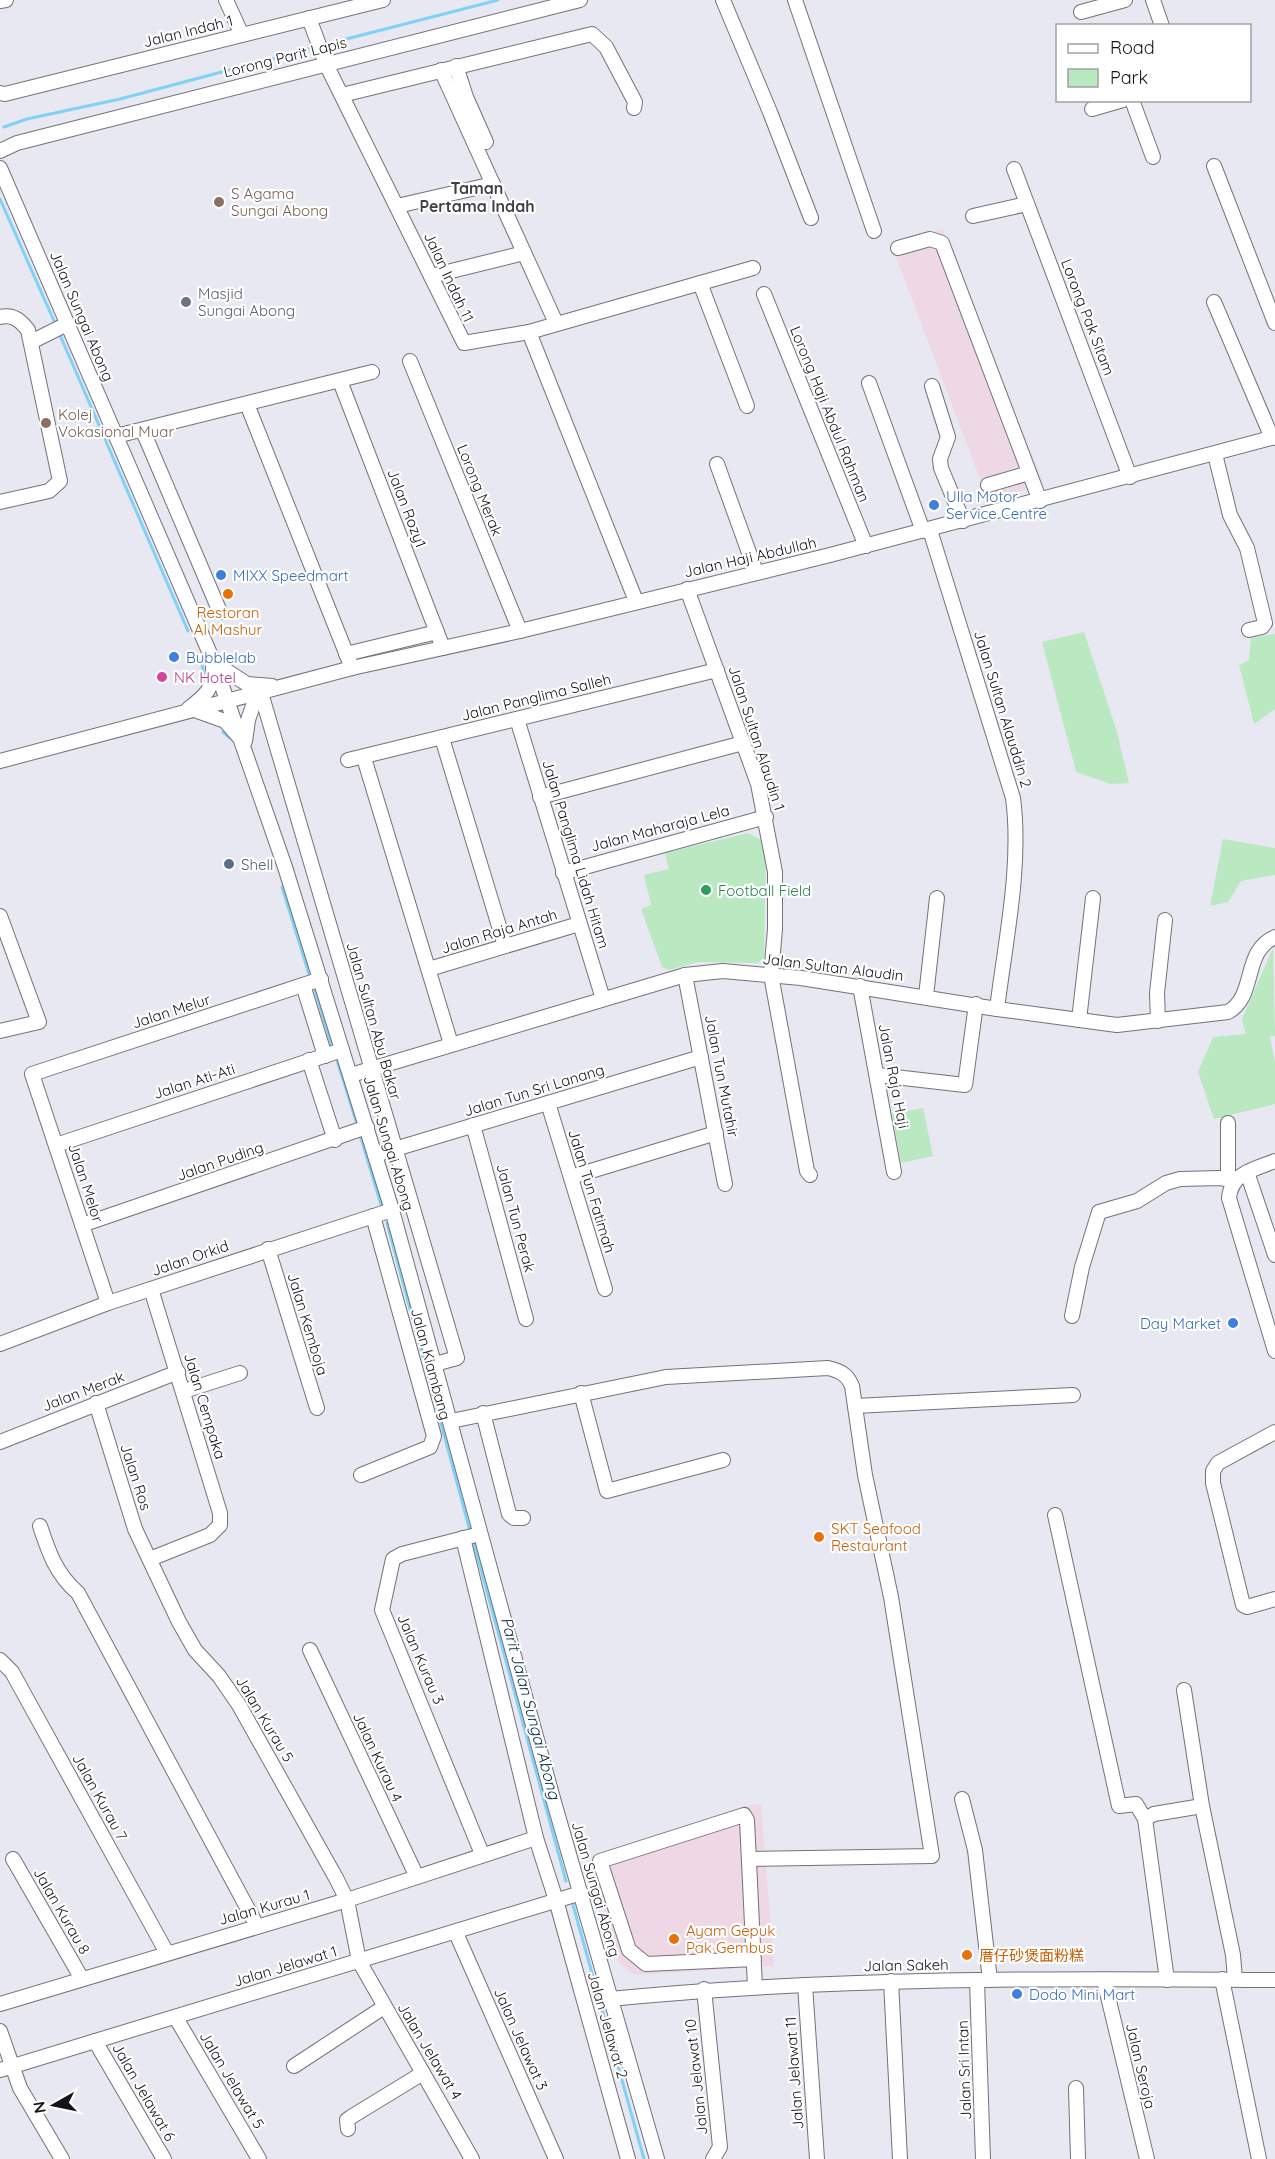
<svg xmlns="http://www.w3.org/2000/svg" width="1275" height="2159" font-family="Quicksand,'Noto Sans SC',sans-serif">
<rect width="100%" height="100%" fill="#e8e8f2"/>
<g fill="#efd8e5">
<polygon points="943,230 1044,485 988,500 891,244"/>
<polygon points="761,1804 774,1966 634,1975 619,1963 590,1862 740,1807"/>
</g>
<g fill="#b9e8c1">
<polygon points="1084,632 1117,732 1129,783 1111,784 1076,772 1042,642"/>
<polygon points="1275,634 1275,709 1254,724 1239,665 1249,660 1251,638"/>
<polygon points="748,833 761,840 766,849 764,957 758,963 698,962 669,970 662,967 641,909 651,905 644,875 669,869 665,853"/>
<polygon points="1223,839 1275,848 1275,875 1241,881 1228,902 1210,906"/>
<polygon points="1273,948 1275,1036 1270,1036 1275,1063 1275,1104 1214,1119 1198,1072 1213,1037 1246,1034 1242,1019"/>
<polygon points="923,1108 933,1156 901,1163 892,1114"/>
</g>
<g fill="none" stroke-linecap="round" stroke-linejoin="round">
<g stroke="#81d1f5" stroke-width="3">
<polyline points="323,45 498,0"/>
<polyline points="4,127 27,119 120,99 316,47"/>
<polyline points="0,199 54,321"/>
<polyline points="60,335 188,631"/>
<polyline points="202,664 205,686"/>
<polyline points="223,732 230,738"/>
<polyline points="282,887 309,974"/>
<polyline points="315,990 332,1046"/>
<polyline points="337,1060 357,1124"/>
<polyline points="361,1138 382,1208"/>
<polyline points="387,1223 470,1531"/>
<polyline points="473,1540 566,1881"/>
<polyline points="573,1905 644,2159"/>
</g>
<g stroke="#72727b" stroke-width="16">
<g id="minor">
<polyline points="226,0 242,35"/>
<polyline points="723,0 770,112 811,218"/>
<polyline points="795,0 874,231"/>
<polyline points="1153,0 1162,26"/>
<polyline points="0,1 6,0"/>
<polyline points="1081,12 1125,0"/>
<polyline points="309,18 326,64 464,343 529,332 753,268"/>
<polyline points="456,66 466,97 486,142"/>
<polyline points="441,70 556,323"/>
<polyline points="0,93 5,94 383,0"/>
<polyline points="342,95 592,34 606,47 635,102 634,108"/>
<polyline points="1132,100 1153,157"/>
<polyline points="1092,109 1123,100"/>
<polyline points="0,151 17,143 580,0"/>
<polyline points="1214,166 1275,323"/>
<polyline points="0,168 214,663 285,867 392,1210 554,1802 657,2159"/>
<polyline points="1014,169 1130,477"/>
<polyline points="397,206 493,184"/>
<polyline points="973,216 1027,204"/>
<polyline points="898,248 930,239 942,243 1040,501"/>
<polyline points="431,276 524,253"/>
<polyline points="700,283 747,406"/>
<polyline points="764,294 866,546"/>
<polyline points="1214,302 1272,438"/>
<path d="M0,317C13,314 20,320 28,330L60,481L49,491L0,502"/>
<polyline points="529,332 636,601"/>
<polyline points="31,342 67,324"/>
<polyline points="410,361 520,631"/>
<polyline points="340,381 443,648"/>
<polyline points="869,383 923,531"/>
<polyline points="932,386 948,437 940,459 941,468 963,521"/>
<polyline points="247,404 352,668"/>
<polyline points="143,431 220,612"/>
<polyline points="116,436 372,372"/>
<polyline points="1215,454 1230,515 1247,548 1265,623 1262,627 1249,630"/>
<polyline points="717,464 756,572"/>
<polyline points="988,485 1029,473"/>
<path d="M930,530L1013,798C1022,865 1005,943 997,1009"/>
<polyline points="687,589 758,784 775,872 775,929 771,975 807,1171 810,1175"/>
<polyline points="346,654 437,632"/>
<polyline points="216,664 247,684 272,686"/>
<polyline points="261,693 457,1358 435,1364"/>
<path d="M188,709C205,696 214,689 213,667"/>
<polyline points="197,711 225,721 238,736"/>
<polyline points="517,719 603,999"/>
<polyline points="442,738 505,946"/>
<polyline points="245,741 248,720 257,694"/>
<polyline points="364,758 451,1044"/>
<polyline points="348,760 717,670"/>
<polyline points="0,761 352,668 520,631 830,555 1275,437"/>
<polyline points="540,797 743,743"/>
<polyline points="563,873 766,817"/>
<polyline points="0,916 39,1022 0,1031"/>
<polyline points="429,969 579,924"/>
<polyline points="685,975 725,1184"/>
<polyline points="303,985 325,1056"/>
<polyline points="860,986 894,1172"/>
<polyline points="926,996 937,898"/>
<polyline points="1079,1020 1093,898"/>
<polyline points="1158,1021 1157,993 1165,920"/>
<polyline points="309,1060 335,1140"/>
<path d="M351,1075L685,975L723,971L801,978L997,1009L1117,1025L1228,1012C1257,996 1242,951 1275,937"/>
<polyline points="877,1075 965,1085 976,1004"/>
<polyline points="548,1103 605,1289"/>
<polyline points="1228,1123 1228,1179"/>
<polyline points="473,1125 526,1319"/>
<polyline points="56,1145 342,1050"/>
<polyline points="375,1155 701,1057"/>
<path d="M1275,1161C1255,1169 1231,1173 1229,1198L1275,1351"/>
<polyline points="1247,1172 1275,1255"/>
<polyline points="571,1177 716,1133"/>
<polyline points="82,1225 367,1127"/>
<polyline points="268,1249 317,1408"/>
<polyline points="108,1303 32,1074 321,979"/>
<polyline points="1072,1316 1082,1267 1099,1212 1137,1201 1166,1183 1180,1179 1220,1178 1234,1181"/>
<polyline points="0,1344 108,1303 392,1210"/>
<polyline points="184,1391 240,1373"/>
<polyline points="581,1393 607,1491 723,1460"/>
<polyline points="96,1403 135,1529 179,1622 195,1650 219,1676 239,1705 336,1878 347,1900 359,1961 472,2159"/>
<polyline points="855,1406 1073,1395"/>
<polyline points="483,1413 509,1514 514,1518 523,1518"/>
<path d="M451,1421L666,1377L828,1368C840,1371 847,1374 852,1386L865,1475L891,1597L932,1856L750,1859"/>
<polyline points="1275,1432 1218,1463 1213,1471 1213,1483 1243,1605 1247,1607 1275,1599"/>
<polyline points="0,1442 178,1372"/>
<polyline points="361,1475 430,1447 434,1436 373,1216"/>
<polyline points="1055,1515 1119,1806 1136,1804 1145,1819"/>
<path d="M40,1526C49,1553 56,1574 78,1593L257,1926"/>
<polyline points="472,1536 402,1554 393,1559 382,1610 482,1854"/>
<polyline points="463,1538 536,1838 556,1900 628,2159"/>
<polyline points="150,1559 210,1535 220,1525 220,1513 151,1289"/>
<polyline points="310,1650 417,1877"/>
<polyline points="0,1660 12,1672 167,1953"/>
<polyline points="1184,1690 1202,1806 1233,1955 1235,1979"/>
<polyline points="962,1799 975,1850 990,1980"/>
<polyline points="13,1859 82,1979"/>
<polyline points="456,1933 556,2159"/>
<polyline points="754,1959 646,1964 629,1950 600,1861 744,1815 747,1820 755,1987"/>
<polyline points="1222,1979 1259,2159"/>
<polyline points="1104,1980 1147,2159"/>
<polyline points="1167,1980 1145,1819 1154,1814 1202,1806"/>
<polyline points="891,1981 900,2159"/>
<polyline points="977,1981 983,2159"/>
<polyline points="805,1985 817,2159"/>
<polyline points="704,1989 720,2147 713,2159"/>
<path d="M610,1999C831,1977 1053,1978 1275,1980"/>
<polyline points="0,2004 347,1900 536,1838"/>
<polyline points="176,2018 259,2159"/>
<polyline points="0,2031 20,2088 62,2159"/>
<polyline points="95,2041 164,2159"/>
<polyline points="294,2066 384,2007"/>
<polyline points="0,2070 581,1893"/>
<polyline points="1076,2088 1078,2159"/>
<polyline points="348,2129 347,2120 351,2117 423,2073"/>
</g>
</g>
<use href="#minor" stroke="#fff" stroke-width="14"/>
</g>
<g fill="#8d6e63" stroke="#fff" stroke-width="2">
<circle cx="219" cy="202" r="6"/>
<circle cx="46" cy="423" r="6"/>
</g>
<circle fill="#6b7280" stroke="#fff" stroke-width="2" cx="186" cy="302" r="6"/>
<g fill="#3f7fe0" stroke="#fff" stroke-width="2">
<circle cx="934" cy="505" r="6"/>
<circle cx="221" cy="575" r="6"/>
<circle cx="174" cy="657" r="6"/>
<circle cx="1233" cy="1323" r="6"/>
<circle cx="1017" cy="1994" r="6"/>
</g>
<g fill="#e8710a" stroke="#fff" stroke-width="2">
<circle cx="228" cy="594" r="6"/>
<circle cx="819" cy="1537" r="6"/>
<circle cx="674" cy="1939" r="6"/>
<circle cx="967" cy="1955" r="6"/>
</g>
<circle fill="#d1479c" stroke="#fff" stroke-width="2" cx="162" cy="677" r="6"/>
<circle fill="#5c6f8a" stroke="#fff" stroke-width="2" cx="229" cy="864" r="6"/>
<circle fill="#2e9e5b" stroke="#fff" stroke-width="2" cx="706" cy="890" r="6"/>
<g text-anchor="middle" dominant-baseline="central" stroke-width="4.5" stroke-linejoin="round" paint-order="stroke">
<g font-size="15" fill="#151519" stroke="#fff">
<text transform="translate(188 31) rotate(-14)">Jalan Indah 1</text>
<text transform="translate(285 57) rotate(-14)">Lorong Parit Lapis</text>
<text transform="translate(449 277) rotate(65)">Jalan Indah 11</text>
<text transform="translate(82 316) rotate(67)">Jalan Sungai Abong</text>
<text transform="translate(1088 317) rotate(69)">Lorong Pak Sitam</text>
<text transform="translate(830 414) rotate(68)">Lorong Haji Abdul Rahman</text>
<text transform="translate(480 490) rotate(68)">Lorong Merak</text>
<text transform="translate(407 508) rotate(69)">Jalan Rozy1</text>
<text transform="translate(750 557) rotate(-13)">Jalan Haji Abdullah</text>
<text transform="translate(536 697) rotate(-14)">Jalan Panglima Salleh</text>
<text transform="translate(1003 709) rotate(73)">Jalan Sultan Alauddin 2</text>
<text transform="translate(757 738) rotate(72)">Jalan Sultan Alaudin 1</text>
<text transform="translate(660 828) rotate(-15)">Jalan Maharaja Lela</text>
<text transform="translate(576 854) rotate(73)">Jalan Panglima Lidah Hitam</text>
<text transform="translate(499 931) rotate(-17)">Jalan Raja Antah</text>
<text transform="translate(833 967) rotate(7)">Jalan Sultan Alaudin</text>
<text transform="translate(171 1011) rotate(-18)">Jalan Melur</text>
<text transform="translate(374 1021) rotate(74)">Jalan Sultan Abu Bakar</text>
<text transform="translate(722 1076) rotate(79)">Jalan Tun Mutahir</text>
<text transform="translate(894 1076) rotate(79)">Jalan Raja Haji</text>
<text transform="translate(194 1081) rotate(-18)">Jalan Ati-Ati</text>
<text transform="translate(534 1090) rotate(-17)">Jalan Tun Sri Lanang</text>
<text transform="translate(389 1143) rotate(73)">Jalan Sungai Abong</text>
<text transform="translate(220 1161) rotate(-19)">Jalan Puding</text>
<text transform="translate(86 1183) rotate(72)">Jalan Melor</text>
<text transform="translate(592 1191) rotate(73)">Jalan Tun Fatimah</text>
<text transform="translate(516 1218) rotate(75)">Jalan Tun Perak</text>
<text transform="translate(190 1258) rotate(-19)">Jalan Orkid</text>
<text transform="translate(308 1324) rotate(73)">Jalan Kemboja</text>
<text transform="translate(431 1364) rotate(75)">Jalan Kiambang</text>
<text transform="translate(83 1391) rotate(-21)">Jalan Merak</text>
<text transform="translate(205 1406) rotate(73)">Jalan Cempaka</text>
<text transform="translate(136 1477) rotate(72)">Jalan Ros</text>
<text transform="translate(421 1659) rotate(67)">Jalan Kurau 3</text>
<text transform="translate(265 1719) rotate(59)">Jalan Kurau 5</text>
<text transform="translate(378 1757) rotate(65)">Jalan Kurau 4</text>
<text transform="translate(100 1797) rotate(61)">Jalan Kurau 7</text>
<text transform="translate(596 1889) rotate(74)">Jalan Sungai Abong</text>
<text transform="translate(264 1907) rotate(-16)">Jalan Kurau 1</text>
<text transform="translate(62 1911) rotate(60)">Jalan Kurau 8</text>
<text transform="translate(906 1965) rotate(-1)">Jalan Sakeh</text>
<text transform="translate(285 1966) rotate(-17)">Jalan Jelawat 1</text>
<text transform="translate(608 2025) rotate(74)">Jalan Jelawat 2</text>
<text transform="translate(521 2039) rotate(66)">Jalan Jelawat 3</text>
<text transform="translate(430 2051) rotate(59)">Jalan Jelawat 4</text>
<text transform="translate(1141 2066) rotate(77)">Jalan Seroja</text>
<text transform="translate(964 2070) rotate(-92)">Jalan Sri Intan</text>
<text transform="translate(794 2073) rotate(-94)">Jalan Jelawat 11</text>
<text transform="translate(696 2077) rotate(-96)">Jalan Jelawat 10</text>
<text transform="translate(232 2080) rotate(59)">Jalan Jelawat 5</text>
<text transform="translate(144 2092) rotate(60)">Jalan Jelawat 6</text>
</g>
<g font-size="15" fill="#785e54" stroke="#fff" text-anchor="start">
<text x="231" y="193">S Agama<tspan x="231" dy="17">Sungai Abong</tspan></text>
<text x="58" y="414">Kolej<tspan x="58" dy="17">Vokasional Muar</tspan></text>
</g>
<g font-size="15" fill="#5b616d" stroke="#fff" text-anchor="start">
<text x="198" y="293">Masjid<tspan x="198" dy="17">Sungai Abong</tspan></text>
</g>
<g font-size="15" fill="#366cbe" stroke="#fff" text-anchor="start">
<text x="946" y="496">Ulla Motor<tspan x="946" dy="17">Service Centre</tspan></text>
<text x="233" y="575">MIXX Speedmart</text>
<text x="186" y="657">Bubblelab</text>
<text x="1221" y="1323" text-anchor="end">Day Market</text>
<text x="1029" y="1994">Dodo Mini Mart</text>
</g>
<g font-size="15" fill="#c56008" stroke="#fff" text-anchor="start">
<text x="228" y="612" text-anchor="middle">Restoran<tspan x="228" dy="17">Al Mashur</tspan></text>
<text x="831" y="1528">SKT Seafood<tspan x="831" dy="17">Restaurant</tspan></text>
<text x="686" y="1930">Ayam Gepuk<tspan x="686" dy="17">Pak Gembus</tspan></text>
<text x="979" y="1955">厝仔砂煲面粉糕</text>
</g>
<g font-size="15" fill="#b23c85" stroke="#fff" text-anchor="start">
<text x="174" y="677">NK Hotel</text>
</g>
<g font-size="15" fill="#4e5e75" stroke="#fff" text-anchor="start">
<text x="241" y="864">Shell</text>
</g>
<g font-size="15" fill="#27864d" stroke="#fff" text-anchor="start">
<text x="718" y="890">Football Field</text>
</g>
<g font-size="16" font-weight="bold" fill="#3f3f46" stroke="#fff">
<text x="477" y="188">Taman<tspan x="477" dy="18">Pertama Indah</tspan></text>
</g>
<g font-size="16" font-style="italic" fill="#092f3e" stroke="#fff">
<text transform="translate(531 1708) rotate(75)">Parit Jalan Sungai Abong</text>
</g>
</g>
<rect x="1056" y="24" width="195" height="78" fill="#ffffff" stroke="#a1a1a3" stroke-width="1.5"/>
<rect x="1068" y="44" width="30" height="9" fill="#ffffff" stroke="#a1a1a3" stroke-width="1.5"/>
<text x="1110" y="54" font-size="18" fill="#151519">Road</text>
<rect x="1068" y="69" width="30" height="18" fill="#b9e8c1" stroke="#a1a1a3" stroke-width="1.5"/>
<text x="1110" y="84" font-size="18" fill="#151519">Park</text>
<g transform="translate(54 2105) rotate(261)" stroke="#ffffff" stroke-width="4.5" paint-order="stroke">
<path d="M0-4.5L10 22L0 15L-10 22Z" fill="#151519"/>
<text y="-9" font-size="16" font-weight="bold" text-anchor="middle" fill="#151519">N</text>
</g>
</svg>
